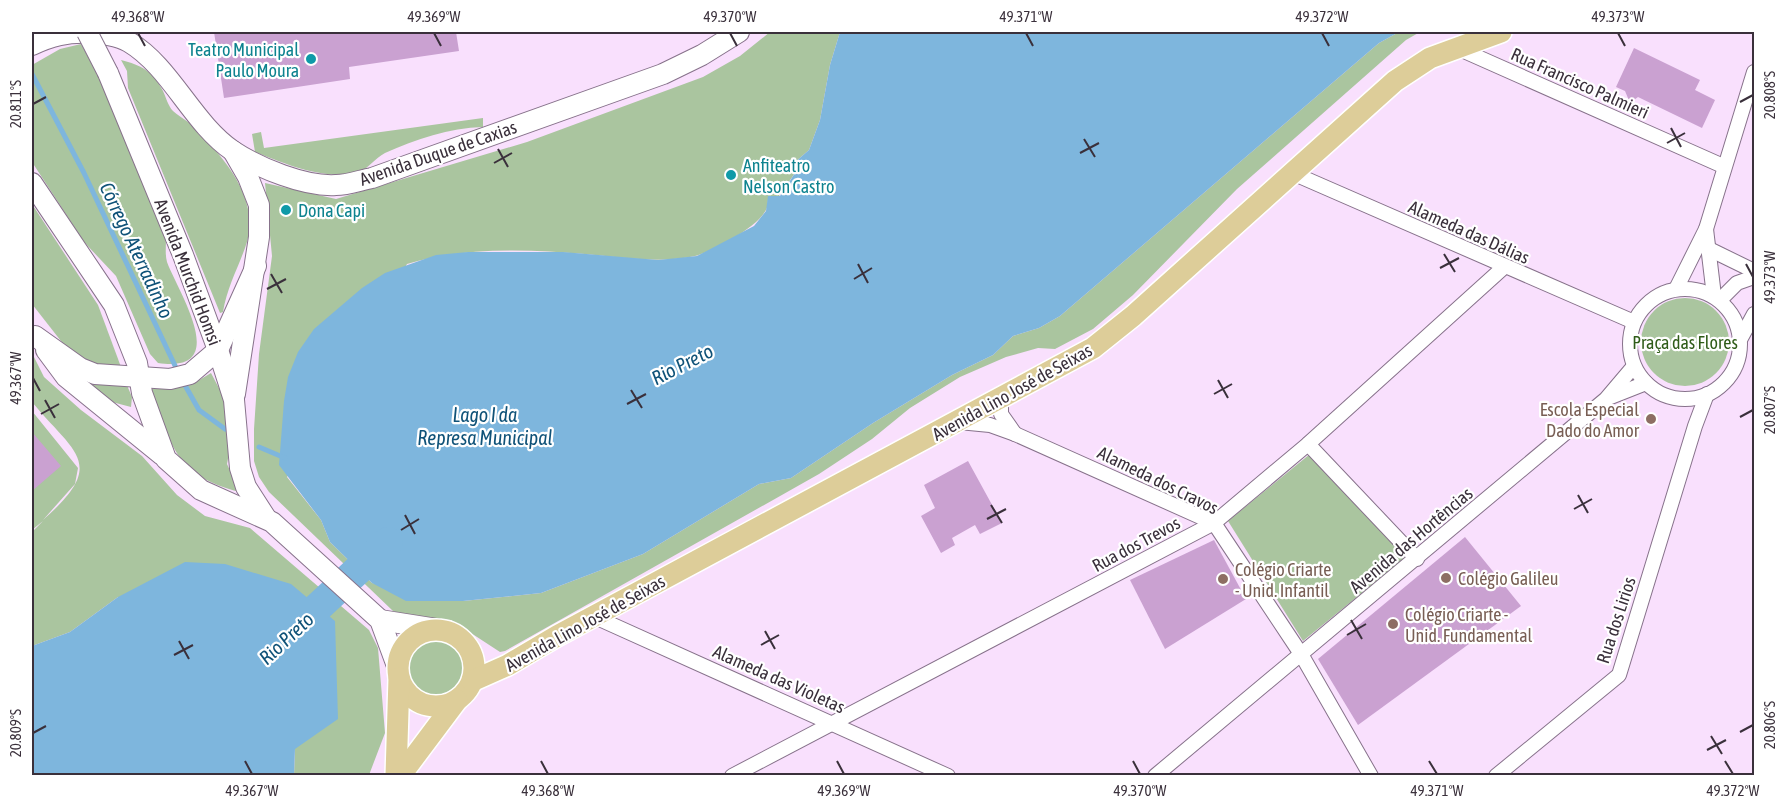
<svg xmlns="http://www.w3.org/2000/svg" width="1786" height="807" font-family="'Asap Condensed',sans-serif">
<rect width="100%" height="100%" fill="#f9e0fd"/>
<g fill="#aac59f">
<path d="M770,32H840L830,65L820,120L809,150L794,163L795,173L779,196H768C768,202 768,209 764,213C755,228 712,252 695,256C659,264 621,257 585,254C526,249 464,247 407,264L287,477L321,520L330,542L372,583L463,601L541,593L643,554L759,484L791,478L873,423L952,375L993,355L1013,336L1039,328L1060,316L1379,43L1399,32H1420L1406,40L1237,189L1133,295L1093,329L1055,349L1038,348L1006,357L960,377L910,408L872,439L819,474L505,651L500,652L451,620L414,619L393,611L269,492L259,477L254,461V429L259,354L272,256L265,183L336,199L527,142L703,77L740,56Z"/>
<path d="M81,44L103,84L166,239C166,246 165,255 167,262C178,292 233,374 158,363L150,354L116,276L84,242L32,162V65L60,49Z"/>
<path d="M121,60C141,65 153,71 163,91C166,97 168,106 173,111C177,115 183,118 188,122C220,153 264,198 245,248C237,270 227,288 223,312L220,313L128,88L127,71Z"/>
<path d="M483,118V127C449,128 416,139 385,153C375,158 368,169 359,172C324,181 286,164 255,152L252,134L261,132L264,148Z"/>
<polygon points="32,204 98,305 121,367 98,368 68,350 32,304"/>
<circle cx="1685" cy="342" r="44"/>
<path d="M32,353L44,377L81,410L142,456L177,495L205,516L250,528L369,630L378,648L385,733L369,775H294L295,749L118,597L70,632L32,646V532L43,521L32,530V411L78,468L75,484L43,520C108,463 75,454 32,402Z"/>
<path d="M211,373L221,392L228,416L230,448L227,464L240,492C175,476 171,444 150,389L191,385Z"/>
<polygon points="126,383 132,397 131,407 112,402 87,384"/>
<polygon points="1310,454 1406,557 1303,641 1228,521"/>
<circle cx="436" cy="667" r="31"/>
</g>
<g fill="#7eb6dd">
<polygon points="840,32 1399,32 1379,43 1060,316 1039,328 1013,336 993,355 952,375 873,423 791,478 759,484 643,554 541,593 463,601 406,601 372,583 330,542 321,520 279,465 284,401 288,377 298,352 314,329 362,288 385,273 436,255 468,252 563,252 658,260 697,256 754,226 766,211 768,196 780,196 795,173 794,163 809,150 820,120 830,65"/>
<polygon points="185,562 225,564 291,584 335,621 338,719 295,749 294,775 32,775 32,646 70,632 118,597"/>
</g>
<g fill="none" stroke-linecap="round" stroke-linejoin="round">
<g stroke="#7eb6dd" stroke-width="5">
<polyline points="32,74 84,173 178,372"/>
<polyline points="182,380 199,410 225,429"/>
<polyline points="259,447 285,458"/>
</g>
<polyline stroke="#7eb6dd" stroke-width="30" points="289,634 388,542"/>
</g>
<g fill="#caa1d1">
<polygon points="214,32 456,32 459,51 349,67 350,79 224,98"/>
<polygon points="1634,48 1700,80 1695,90 1715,100 1702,128 1638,97 1630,103 1625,91 1616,87"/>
<polygon points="32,432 61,466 32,491"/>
<polygon points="968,461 1002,523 980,534 975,525 952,538 955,545 941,553 921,516 935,508 924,485"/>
<polygon points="1465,537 1521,606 1358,725 1318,659"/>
<polygon points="1214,540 1246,599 1165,649 1130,580"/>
</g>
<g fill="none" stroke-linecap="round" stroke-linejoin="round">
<g stroke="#87728b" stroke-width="16">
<g id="street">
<polyline points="1455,47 1723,166"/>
<polyline points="1290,172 1634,322"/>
<polyline points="1706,229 1714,296"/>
<polyline points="1709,249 1754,271"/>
<circle cx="1685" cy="344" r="55"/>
<polyline points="1676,289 1706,229 1754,72"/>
<polyline points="1720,300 1737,283 1754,277"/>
<polyline points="1741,338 1754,314"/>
<polyline points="1608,398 1646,383"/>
<polyline points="1001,399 1001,414 1015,434"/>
<polyline points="959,422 990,425 1015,434 1214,523 1301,654 1371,776"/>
<polyline points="1308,444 1417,559"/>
<polyline points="595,617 948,776"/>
<polyline points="732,776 1214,523 1308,444 1504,267"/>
<polyline points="1155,776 1606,399 1634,366"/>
<polyline points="1496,776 1619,675 1695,426 1707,394"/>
</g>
</g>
<g stroke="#87728b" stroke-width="22">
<g id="secondary">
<path d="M32,45C51,36 67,32 89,33C102,34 117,35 129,42C171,67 192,123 233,151C259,168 305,187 336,185C348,185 361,180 372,178L663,74L702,55L739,32"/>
<polyline points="108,73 183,255 218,350 234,400 240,468 246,487 266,518"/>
<polyline points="233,151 248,177 259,205 259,237 235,394"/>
<polyline points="32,183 114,305 137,363 142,393 166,459 201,490 272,522 380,620 397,666"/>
<polyline points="35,336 80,368 95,374 170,379 190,374 218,350 256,266"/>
<polyline points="46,350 66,377 162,455"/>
<polyline points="380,620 437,629"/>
</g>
</g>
<g stroke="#fff" stroke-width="24">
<g id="primary">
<circle cx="436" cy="668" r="38"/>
<polyline points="472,681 508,665 557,636 1093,348 1133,316 1395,81 1430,58 1501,32"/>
<polyline points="396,776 399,678"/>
<polyline points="400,776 457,700"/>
</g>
</g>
<use href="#street" stroke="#fff" stroke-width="14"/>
<use href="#secondary" stroke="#fff" stroke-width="20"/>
<use href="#primary" stroke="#ddcd99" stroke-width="21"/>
<g stroke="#87728b" stroke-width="22" stroke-linecap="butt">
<polyline id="secondary-bridge" points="87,32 108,73"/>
</g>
<use href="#secondary-bridge" stroke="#fff" stroke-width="20"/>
</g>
<path fill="none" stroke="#3a303b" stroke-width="2" d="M138,33L145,46M434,33L441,46M730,33L737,46M1026,33L1033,46M1322,33L1329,46M1618,33L1625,46M1740,102L1753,95M33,104L46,97M1671,128L1681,147M1084,139L1095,157M1667,143L1685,133M498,149L508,167M1080,153L1099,143M494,163L512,153M1444,254L1455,272M858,264L868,283M1746,264L1753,277M1440,268L1459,258M271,274L282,293M854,279L872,268M267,289L286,279M33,378L40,391M1218,380L1228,398M631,390L642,408M1214,394L1232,384M45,400L55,418M627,404L646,394M41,414L59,404M1740,417L1753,410M1578,495L1588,513M991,505L1002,523M1574,509L1592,499M405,515L415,534M987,519L1006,509M401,530L419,519M1351,620L1362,639M765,631L775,649M1347,635L1366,624M179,641L189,659M761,645L779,635M174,655L193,645M1740,732L1753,725M33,733L46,726M1711,736L1722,754M1707,750L1726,740M245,761L252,774M541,761L548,774M837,761L844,774M1133,761L1140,774M1429,761L1437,774M1725,761L1733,774"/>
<g fill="#0f9aa8" stroke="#fff" stroke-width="2">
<circle cx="311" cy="59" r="6"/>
<circle cx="731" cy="175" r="6"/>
<circle cx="286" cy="210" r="6"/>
</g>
<g fill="#8d6e63" stroke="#fff" stroke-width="2">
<circle cx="1651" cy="419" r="6"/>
<circle cx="1446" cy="578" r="6"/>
<circle cx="1223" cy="579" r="6"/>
<circle cx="1393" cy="624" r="6"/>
</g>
<g text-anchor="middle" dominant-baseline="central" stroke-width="4.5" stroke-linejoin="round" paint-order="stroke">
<g font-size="18" fill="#0d838f" stroke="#fff" text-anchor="start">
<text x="299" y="49" text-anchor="end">Teatro Municipal<tspan x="299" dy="21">Paulo Moura</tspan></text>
<text x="743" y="165">Anfiteatro<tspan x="743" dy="21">Nelson Castro</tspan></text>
<text x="298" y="210">Dona Capi</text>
</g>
<g font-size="18" fill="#3a303b" stroke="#fff">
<text transform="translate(1580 83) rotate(24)">Rua Francisco Palmieri</text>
<text transform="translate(438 153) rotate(-19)">Avenida Duque de Caxias</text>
<text transform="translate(1469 232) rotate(24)">Alameda das Dálias</text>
<text transform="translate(188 272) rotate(69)">Avenida Murchid Homsi</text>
<text transform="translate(1012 392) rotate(-29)">Avenida Lino José de Seixas</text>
<text transform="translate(1158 480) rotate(26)">Alameda dos Cravos</text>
<text transform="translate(1411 540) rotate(-40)">Avenida das Hortências</text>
<text transform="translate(1136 544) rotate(-28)">Rua dos Trevos</text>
<text transform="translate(1616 620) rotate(-72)">Rua dos Lirios</text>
<text transform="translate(585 623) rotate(-29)">Avenida Lino José de Seixas</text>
<text transform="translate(779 679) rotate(24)">Alameda das Violetas</text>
</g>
<g font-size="18" fill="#2f5c18" stroke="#fff">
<text x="1685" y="342">Praça das Flores</text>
</g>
<g font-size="18" fill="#785e54" stroke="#fff" text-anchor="start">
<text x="1639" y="409" text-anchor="end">Escola Especial<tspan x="1639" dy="21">Dado do Amor</tspan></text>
<text x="1235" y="569">Colégio Criarte<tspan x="1235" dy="21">- Unid. Infantil</tspan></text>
<text x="1458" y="578">Colégio Galileu</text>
<text x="1405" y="614">Colégio Criarte -<tspan x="1405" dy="21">Unid. Fundamental</tspan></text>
</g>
<g font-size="20" font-style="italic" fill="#0f5278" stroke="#fff">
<text transform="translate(137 250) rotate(65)">Córrego Aterradinho</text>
<text transform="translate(682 364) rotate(-27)">Rio Preto</text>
<text x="485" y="414">Lago I da<tspan x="485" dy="23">Represa Municipal</tspan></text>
<text transform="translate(286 638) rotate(-43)">Rio Preto</text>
</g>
</g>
<rect width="1786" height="807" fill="none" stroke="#ffffff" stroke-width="66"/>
<rect x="33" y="33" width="1720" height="741" fill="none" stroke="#3a303b" stroke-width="2"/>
<g font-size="15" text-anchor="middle" fill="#3a303b">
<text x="138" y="22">49.368°W</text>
<text x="434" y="22">49.369°W</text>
<text x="730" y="22">49.370°W</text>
<text x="1026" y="22">49.371°W</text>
<text x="1322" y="22">49.372°W</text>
<text x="1618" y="22">49.373°W</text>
<text transform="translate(1770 95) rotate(-90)" y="5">20.808°S</text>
<text transform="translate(16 104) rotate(-90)" y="5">20.811°S</text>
<text transform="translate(1770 277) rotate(-90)" y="5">49.373°W</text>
<text transform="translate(16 378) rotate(-90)" y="5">49.367°W</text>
<text transform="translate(1770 410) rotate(-90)" y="5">20.807°S</text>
<text transform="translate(1770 725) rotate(-90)" y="5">20.806°S</text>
<text transform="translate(16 733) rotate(-90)" y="5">20.809°S</text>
<text x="252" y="796">49.367°W</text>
<text x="548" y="796">49.368°W</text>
<text x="844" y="796">49.369°W</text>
<text x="1140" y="796">49.370°W</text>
<text x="1437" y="796">49.371°W</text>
<text x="1733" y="796">49.372°W</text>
</g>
</svg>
